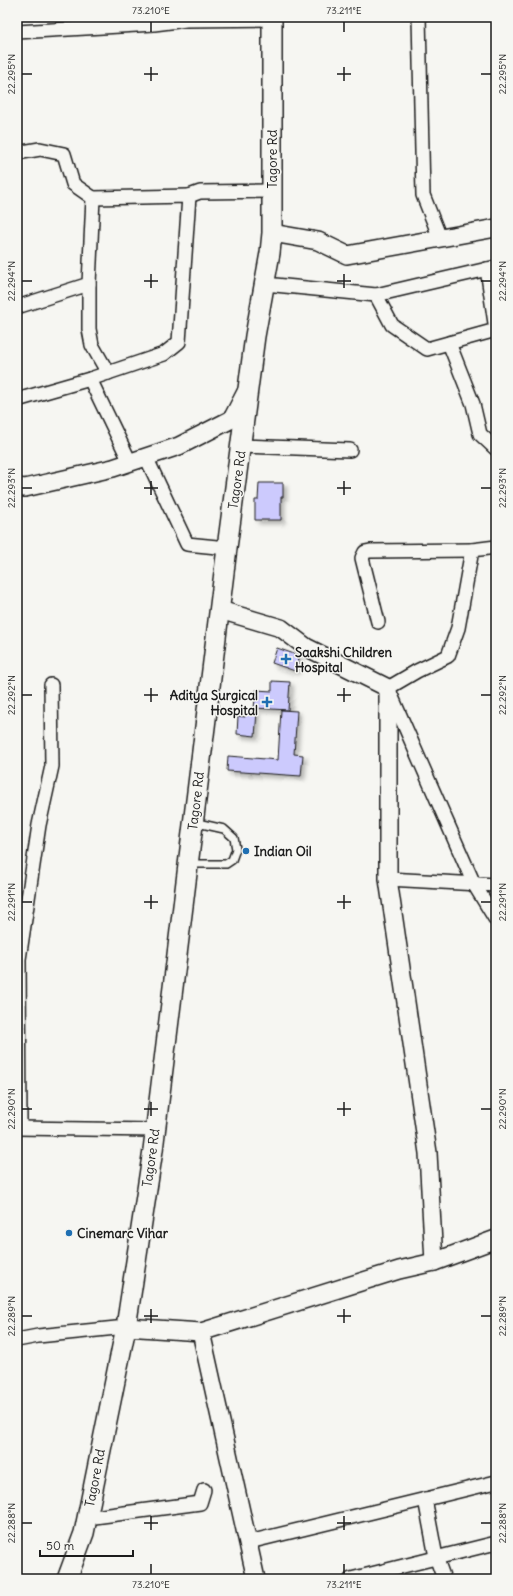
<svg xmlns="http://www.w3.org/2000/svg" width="513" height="1596" font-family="Delius,sans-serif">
<defs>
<filter id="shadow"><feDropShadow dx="3.5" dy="3.5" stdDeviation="2" flood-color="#0004"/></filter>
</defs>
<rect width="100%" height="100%" fill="#f6f6f2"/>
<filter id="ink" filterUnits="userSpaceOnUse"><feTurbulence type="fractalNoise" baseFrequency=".025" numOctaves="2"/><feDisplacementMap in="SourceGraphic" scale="8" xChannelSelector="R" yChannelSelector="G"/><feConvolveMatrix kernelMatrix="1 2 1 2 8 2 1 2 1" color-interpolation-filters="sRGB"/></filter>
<g filter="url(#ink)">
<g fill="#cccafd" stroke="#1c1c1c" filter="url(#shadow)">
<polygon points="259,483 283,483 283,497 281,497 281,520 255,520 255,500 258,500"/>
<polygon points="277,648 300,656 295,671 272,663"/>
<polygon points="272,681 290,682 288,710 254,708 256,690 272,691"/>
<polygon points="281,710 297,711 294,754 303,755 301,776 227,771 228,756 278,760"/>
<polygon points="245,711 257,712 255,736 237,734 238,716 245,717"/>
</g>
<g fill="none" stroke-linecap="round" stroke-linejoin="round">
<g stroke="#1c1c1c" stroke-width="10">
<polyline id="service" points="189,864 226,864 232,860 236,849 234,838 224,829 193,822"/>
</g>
<g stroke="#1c1c1c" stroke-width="16">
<g id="minor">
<polyline points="419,17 423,195 440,238"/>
<polyline points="17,32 154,24 186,20 272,19"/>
<polyline points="17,153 40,149 64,154 73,184 93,198 89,284 17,307"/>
<polyline points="189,196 200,192 272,191"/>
<polyline points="89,284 89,329 92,345 108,373"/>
<polyline points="265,284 376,295 496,267"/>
<polyline points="376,295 392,325 427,349 496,330 487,269"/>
<polyline points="449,343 473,404 480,434 496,449"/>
<polyline points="90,379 130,462"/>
<polyline points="17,400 90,379 164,354 179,342 189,196 93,198"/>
<polyline points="241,446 350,450"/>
<polyline points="146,457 187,544 227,548"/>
<polyline points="496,547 472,550 458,628 448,656 417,671 388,688 474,884 496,920"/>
<polyline points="378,622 362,558 365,552 370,551 472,550"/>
<polyline points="388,879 496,885"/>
<polyline points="20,1127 19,959 39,825 52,766 51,685"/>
<polyline points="17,1128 155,1130"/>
<polyline points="17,1340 38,1336 126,1327"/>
<polyline points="425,1499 436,1557 444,1579"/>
<polyline points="87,1518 200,1503 204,1490"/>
<polyline points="249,1542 496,1482"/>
<polyline points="351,1579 496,1543"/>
</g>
</g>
<g stroke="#1c1c1c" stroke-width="20">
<g id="tertiary">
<polyline points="272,233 318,241 347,255 496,228"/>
<polyline points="17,487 25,488 113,468 179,446 232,419 246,392"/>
<polyline points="220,610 281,628 306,647 388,688 388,879 428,1153 434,1262"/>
<polyline points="126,1327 201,1332 399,1270 434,1262 496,1239"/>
<polyline points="201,1332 256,1579"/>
</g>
</g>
<g stroke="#1c1c1c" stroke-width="22">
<polyline id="secondary" points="67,1579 84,1533 126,1327 153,1150 227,548 255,336 270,253 272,233 272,17"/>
</g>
<use href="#service" stroke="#f6f6f2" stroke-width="7"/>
<use href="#minor" stroke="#f6f6f2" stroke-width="13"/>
<use href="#tertiary" stroke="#f6f6f2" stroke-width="17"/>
<use href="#secondary" stroke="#f6f6f2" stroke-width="19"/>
</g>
</g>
<path fill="none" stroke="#1c1c1c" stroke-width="1.5" d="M151,22V32M344,22V32M151,67V81M344,67V81M22,74H32M144,74H158M337,74H351M481,74H491M151,274V288M344,274V288M22,281H32M144,281H158M337,281H351M481,281H491M151,481V495M344,481V495M22,488H32M144,488H158M337,488H351M481,488H491M151,688V702M344,688V702M22,695H32M144,695H158M337,695H351M481,695H491M151,895V909M344,895V909M22,902H32M144,902H158M337,902H351M481,902H491M151,1102V1116M344,1102V1116M22,1109H32M144,1109H158M337,1109H351M481,1109H491M151,1309V1323M344,1309V1323M22,1316H32M144,1316H158M337,1316H351M481,1316H491M151,1516V1530M344,1516V1530M22,1523H32M144,1523H158M337,1523H351M481,1523H491M151,1564V1574M344,1564V1574"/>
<g fill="#1f6fb2" stroke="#f6f6f2" stroke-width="1.5">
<path d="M284 653h4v4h4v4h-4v4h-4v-4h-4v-4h4z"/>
<path d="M265 696h4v4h4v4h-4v4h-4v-4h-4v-4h4z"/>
<circle cx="246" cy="851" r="4"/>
<circle cx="69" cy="1233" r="4"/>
</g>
<g text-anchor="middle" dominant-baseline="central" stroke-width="3" stroke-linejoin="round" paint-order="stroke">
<g font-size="13" fill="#1c1c1c" stroke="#f6f6f2">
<text transform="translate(272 159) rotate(-90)">Tagore Rd</text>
<text transform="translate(237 480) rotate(-82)">Tagore Rd</text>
<text transform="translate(196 801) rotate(-83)">Tagore Rd</text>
<text transform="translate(151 1158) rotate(-82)">Tagore Rd</text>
<text transform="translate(95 1478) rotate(-79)">Tagore Rd</text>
</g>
<g font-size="13" font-weight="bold" fill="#1c1c1c" stroke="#f6f6f2" text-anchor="start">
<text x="295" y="652">Saakshi Children<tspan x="295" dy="15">Hospital</tspan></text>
<text x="258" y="695" text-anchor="end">Aditya Surgical<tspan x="258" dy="15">Hospital</tspan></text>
<text x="254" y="851">Indian Oil</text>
<text x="77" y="1233">Cinemarc Vihar</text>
</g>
</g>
<rect width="513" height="1596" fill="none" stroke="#f6f6f2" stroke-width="44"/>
<path d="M40 1550v6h93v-6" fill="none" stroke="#1c1c1c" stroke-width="2"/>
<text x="46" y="1550" font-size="12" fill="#1c1c1c" stroke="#f6f6f2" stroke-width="3" paint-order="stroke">50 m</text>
<rect x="22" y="22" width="469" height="1552" fill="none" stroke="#1c1c1c" stroke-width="1.5"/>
<g font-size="10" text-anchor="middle" fill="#1c1c1c">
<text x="151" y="14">73.210°E</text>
<text x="344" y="14">73.211°E</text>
<text transform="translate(11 74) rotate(-90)" y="4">22.295°N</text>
<text transform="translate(502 74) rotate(-90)" y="4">22.295°N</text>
<text transform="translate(11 281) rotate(-90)" y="4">22.294°N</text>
<text transform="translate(502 281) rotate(-90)" y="4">22.294°N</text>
<text transform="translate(11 488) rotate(-90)" y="4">22.293°N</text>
<text transform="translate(502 488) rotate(-90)" y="4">22.293°N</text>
<text transform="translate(11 695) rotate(-90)" y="4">22.292°N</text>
<text transform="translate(502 695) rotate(-90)" y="4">22.292°N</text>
<text transform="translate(11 902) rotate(-90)" y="4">22.291°N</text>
<text transform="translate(502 902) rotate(-90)" y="4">22.291°N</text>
<text transform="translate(11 1109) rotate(-90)" y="4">22.290°N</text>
<text transform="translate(502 1109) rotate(-90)" y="4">22.290°N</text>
<text transform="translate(11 1316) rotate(-90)" y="4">22.289°N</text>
<text transform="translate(502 1316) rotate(-90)" y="4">22.289°N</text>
<text transform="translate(11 1523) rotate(-90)" y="4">22.288°N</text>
<text transform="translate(502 1523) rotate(-90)" y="4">22.288°N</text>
<text x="151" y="1588">73.210°E</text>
<text x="344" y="1588">73.211°E</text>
</g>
</svg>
